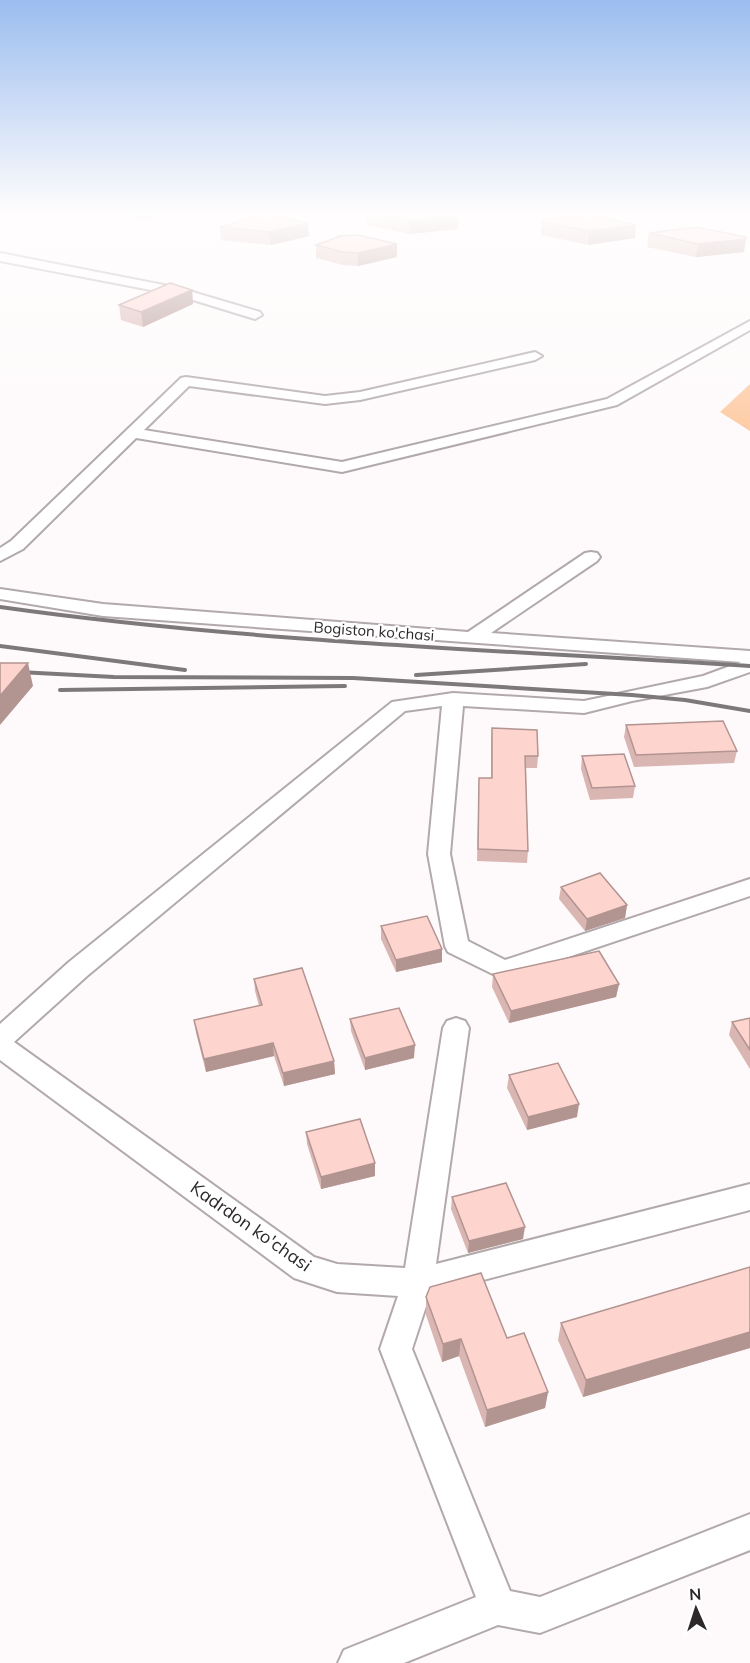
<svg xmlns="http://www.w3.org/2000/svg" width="750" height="1663" font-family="Mulish,sans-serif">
<rect width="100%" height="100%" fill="#fefafb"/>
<polygon fill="#fdc99f" points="750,384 750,431 720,412"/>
<polygon fill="#c7cbfa" points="91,211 170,211 145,220"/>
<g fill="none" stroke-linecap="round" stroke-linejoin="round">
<g stroke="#b2a9ad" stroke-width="4">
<g id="minor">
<polygon points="0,253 179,288 260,312 262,315 255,319 177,295 0,261"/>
<polygon points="750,321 750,330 617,405 342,472 136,438 23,549 0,561 0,548 11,541 181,378 186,377 325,396 360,392 535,352 542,356 535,360 360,400 325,404 189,386 144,430 342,462 607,399"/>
<polygon points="591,552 597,553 600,557 597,561 491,633 750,651 750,672 707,687 632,701 584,713 463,706 450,854 468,941 505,960 750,879 750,896 503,979 448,952 445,946 428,854 442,706 405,711 87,976 14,1042 314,1257 337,1264 405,1268 443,1028 447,1021 456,1018 465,1021 469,1028 436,1264 750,1184 750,1210 430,1294 412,1349 510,1591 540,1597 750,1514 750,1550 540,1633 498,1625 404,1663 338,1663 344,1650 476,1597 380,1349 398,1296 337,1292 294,1278 0,1060 0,1024 69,962 392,702 453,693 584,701 703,676 741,662 103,616 0,599 0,589 103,604 468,632 585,553"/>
</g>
</g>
<use href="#minor" fill="#fff" fill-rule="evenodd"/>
<g stroke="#7d797a" stroke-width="4">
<path d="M0,607C248,642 500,650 750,666"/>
<polyline points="0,646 185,670"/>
<polyline points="0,671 114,677 353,678 632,695 685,700 750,711"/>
<polyline points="416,675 586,664"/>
<polyline points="60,690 345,686"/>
</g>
</g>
<g fill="#dab6b2">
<polygon points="291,211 341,211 341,214"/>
<polygon points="367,212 459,215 458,229 409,234 367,225"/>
<polygon points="263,215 309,236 271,245 221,240 220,227"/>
<polygon points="542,220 635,238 588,245 541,235"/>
<polygon points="649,233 744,252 696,257 647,247"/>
<polygon points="338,236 397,244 397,257 358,266 343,265 316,258 316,245 338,237"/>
<polygon points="192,290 193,304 143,327 121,320 119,305"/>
<polygon points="626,725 737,751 734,763 634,767 624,737"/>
<polygon points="492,728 538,756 537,768 526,768 528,851 527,863 477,861 479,778 491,778 491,741"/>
<polygon points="582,756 635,786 633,798 590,800 581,769"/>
<polygon points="561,887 627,905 625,918 585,931 559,899"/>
<polygon points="381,926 442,949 442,962 396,972 381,939"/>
<polygon points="493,974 619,984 616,997 509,1023 492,987"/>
<polygon points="254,979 334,1061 335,1074 284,1086 274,1056 206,1072 196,1033 194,1020 259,1006 255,991"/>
<polygon points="750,1018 750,1069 729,1035 732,1022"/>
<polygon points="350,1019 414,1058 365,1070 351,1031"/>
<polygon points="509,1075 577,1117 527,1130 507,1088"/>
<polygon points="306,1132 375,1176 321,1189 307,1144"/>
<polygon points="452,1197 523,1239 468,1253 451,1209"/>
<polygon points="750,1267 750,1348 583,1397 558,1340 561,1323"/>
<polygon points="426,1297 507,1338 548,1392 545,1408 485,1427 459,1356 442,1362 426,1315"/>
</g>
<g fill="#b29491">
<polygon points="459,216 458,229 409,234 409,221"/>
<polygon points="308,223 309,236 271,245 270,232"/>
<polygon points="636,225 635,238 588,245 589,231"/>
<polygon points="746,239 744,252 696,257 698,244"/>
<polygon points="397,244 397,257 358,266 358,253"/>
<polygon points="192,290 193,304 143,327 141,312"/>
<polygon points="28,663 33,686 0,725 0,696"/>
<polygon points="627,905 625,918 585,931 587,919"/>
<polygon points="442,949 442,962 396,972 396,960"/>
<polygon points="619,984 616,997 509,1023 511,1011"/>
<polygon points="273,1043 274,1056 206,1072 204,1059"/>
<polygon points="415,1045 414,1058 365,1070 365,1058"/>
<polygon points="334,1061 335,1074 284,1086 283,1073"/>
<polygon points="579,1104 577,1117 527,1130 528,1117"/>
<polygon points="375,1163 375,1176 321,1189 321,1177"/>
<polygon points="525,1227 523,1239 468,1253 469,1241"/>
<polygon points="750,1332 750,1348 583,1397 586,1380"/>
<polygon points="461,1339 459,1356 442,1362 443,1344"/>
<polygon points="548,1392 545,1408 485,1427 487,1410"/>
</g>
<g fill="#fed4cf" stroke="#b29491" stroke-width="1.5">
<polygon points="370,211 443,211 459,215 459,216 409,221 367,212"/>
<polygon points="263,215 280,216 308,223 270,232 220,227"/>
<polygon points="590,215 636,225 589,231 542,222 542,220"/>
<polygon points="696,227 746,237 746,239 698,244 649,233"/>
<polygon points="358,235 397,244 358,253 343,252 316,245 339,237 338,236"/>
<polygon points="170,283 192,290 141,312 119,305"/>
<polygon points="0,663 28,663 0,696"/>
<polygon points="723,721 737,751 636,755 626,725"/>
<polygon points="492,728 537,730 538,756 525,756 528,851 478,849 479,778 492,778"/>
<polygon points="624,754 635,786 592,788 582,756"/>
<polygon points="600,873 627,905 587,919 561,887"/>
<polygon points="427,916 442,949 396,960 381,926"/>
<polygon points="599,951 619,984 511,1011 493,974"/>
<polygon points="302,968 334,1061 283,1073 273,1043 204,1059 194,1020 262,1005 254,979"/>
<polygon points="399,1008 415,1045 365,1058 350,1019"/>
<polygon points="750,1018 750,1050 732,1022"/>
<polygon points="558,1063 579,1104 528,1117 509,1075"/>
<polygon points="360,1119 375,1163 321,1177 306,1132"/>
<polygon points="506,1183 525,1227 469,1241 452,1197"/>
<polygon points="750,1267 750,1332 586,1380 561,1323"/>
<polygon points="481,1273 507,1338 524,1333 548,1392 487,1410 461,1339 443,1344 426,1297 430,1287"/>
</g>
<linearGradient id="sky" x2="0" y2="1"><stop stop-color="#9bbdef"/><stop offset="0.48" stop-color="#fffdfd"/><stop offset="1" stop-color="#fffdfd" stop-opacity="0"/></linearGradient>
<rect width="750" height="444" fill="url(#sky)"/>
<g text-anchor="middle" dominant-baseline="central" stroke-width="4.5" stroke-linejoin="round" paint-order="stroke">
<g font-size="15" fill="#2d292a" stroke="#fff">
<text transform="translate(374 631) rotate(4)">Bogiston ko'chasi</text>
</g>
<g font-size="18" fill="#2d292a" stroke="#fff">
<text transform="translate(251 1226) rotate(35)">Kadrdon ko'chasi</text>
</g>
</g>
<g transform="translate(696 1609) rotate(357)" stroke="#ffffff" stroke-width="4.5" paint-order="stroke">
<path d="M0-4.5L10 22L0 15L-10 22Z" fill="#2d292a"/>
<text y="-9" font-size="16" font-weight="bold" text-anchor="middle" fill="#2d292a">N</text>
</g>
</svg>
